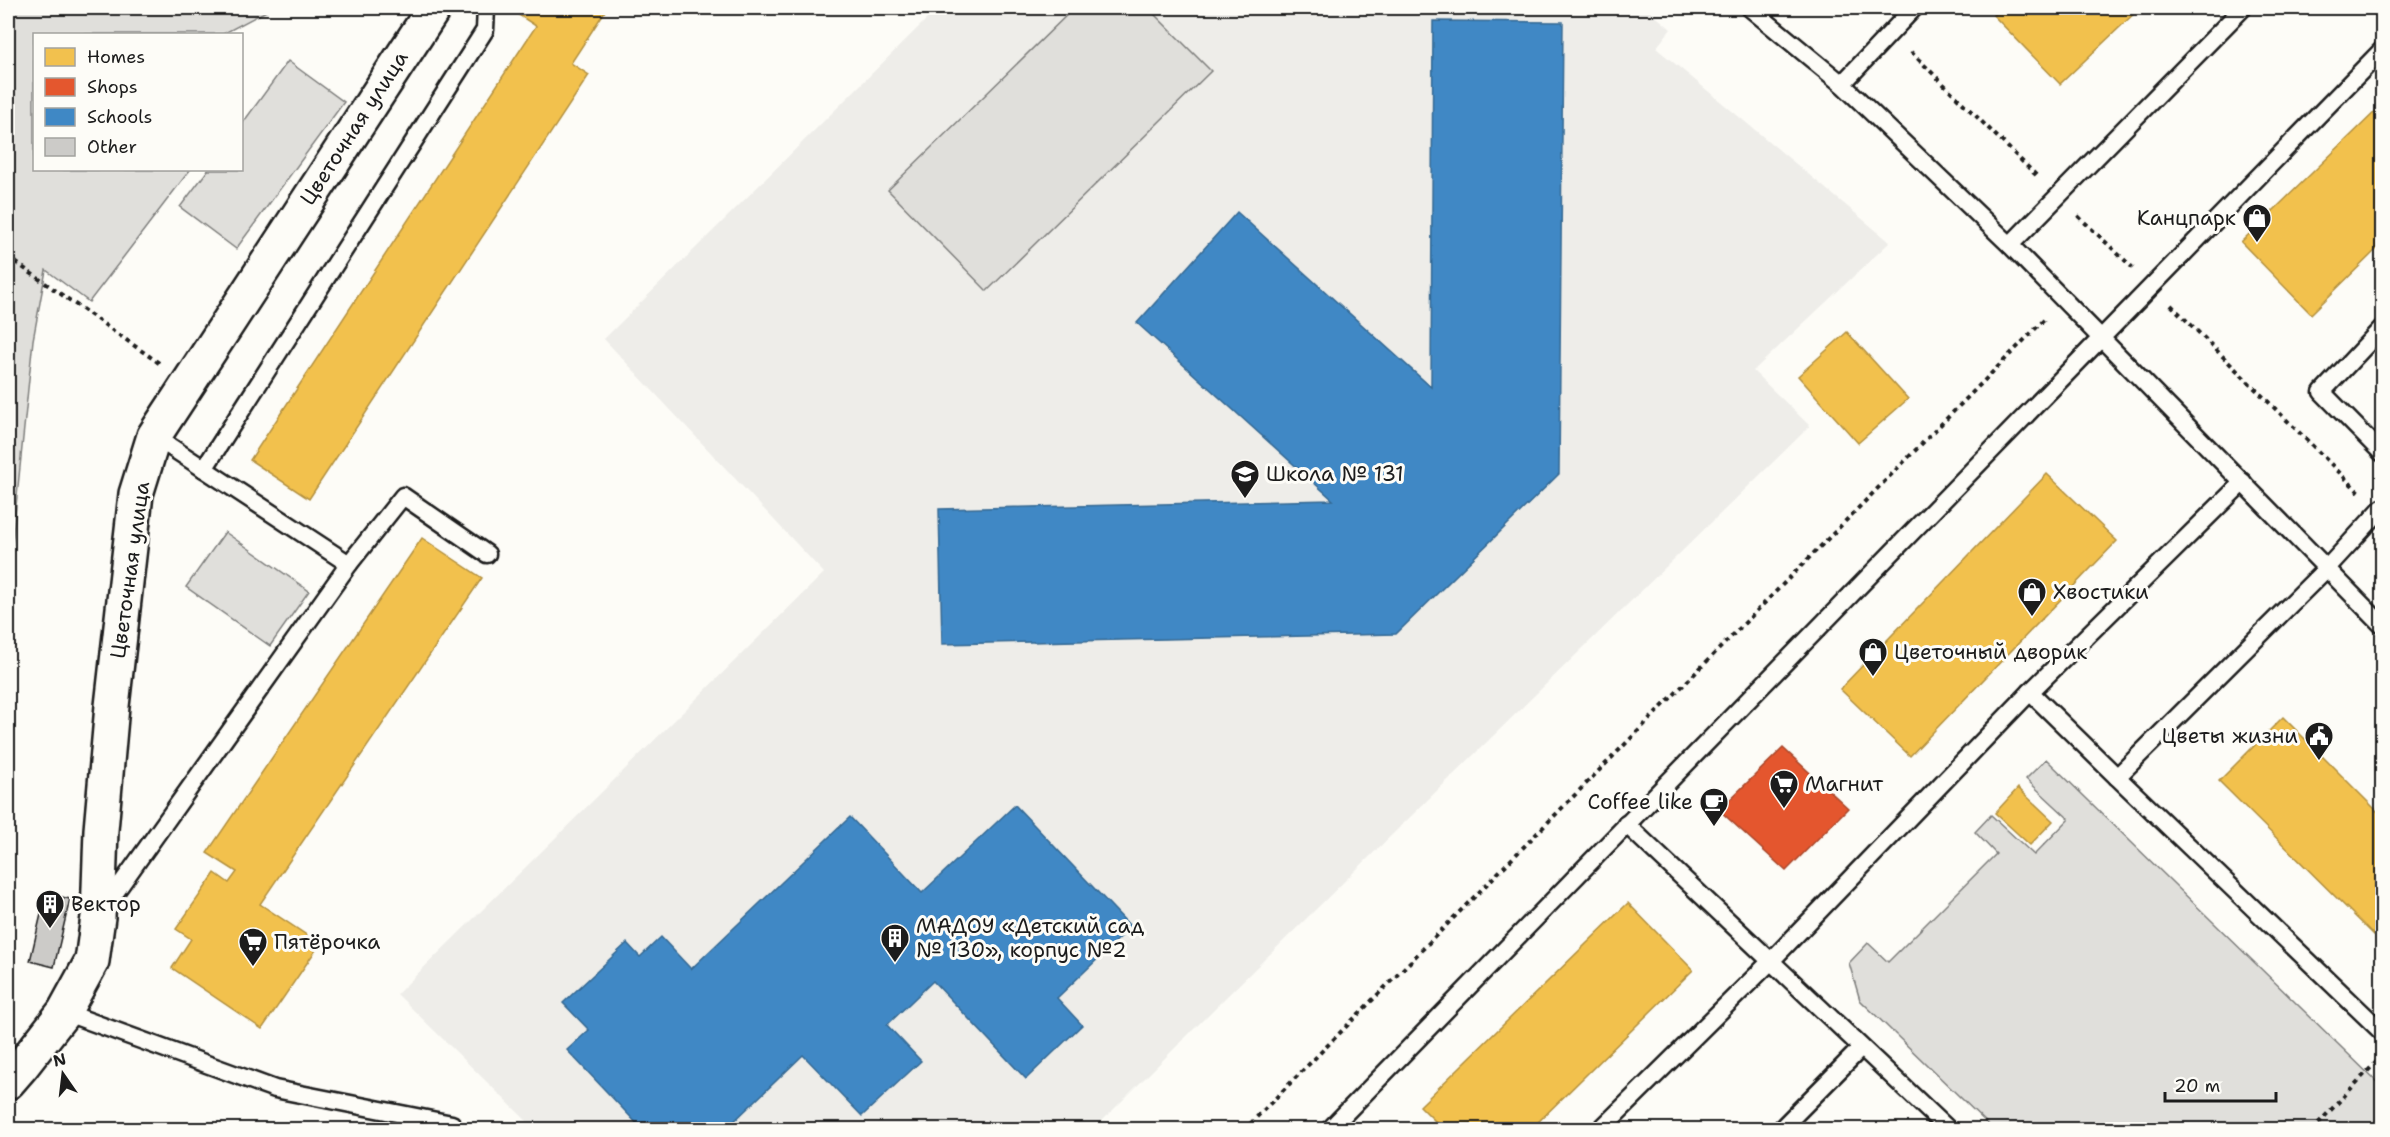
<svg xmlns="http://www.w3.org/2000/svg" width="2390" height="1137" font-family="'Shantell Sans',sans-serif">
<rect width="100%" height="100%" fill="#fdfcf7"/>
<filter id="ink" filterUnits="userSpaceOnUse"><feTurbulence type="fractalNoise" baseFrequency=".0167" numOctaves="2"/><feDisplacementMap in="SourceGraphic" scale="12" xChannelSelector="R" yChannelSelector="G"/><feConvolveMatrix kernelMatrix="1 2 1 2 8 2 1 2 1" color-interpolation-filters="sRGB"/></filter>
<g filter="url(#ink)">
<polygon fill="#eeede9" points="938,8 1646,8 1671,29 1656,48 1890,242 1753,371 1810,426 1222,1001 1094,1129 535,1129 397,994 824,573 604,339"/>
<g fill="#e0dfdb" stroke="#7e7e7c" stroke-width="1.5">
<polygon points="8,8 272,8 223,34 34,34 34,170 190,170 89,302 46,270 33,340 8,584"/>
<polygon points="1074,8 1148,8 1211,71 987,291 888,190"/>
<polygon points="288,61 344,102 236,249 180,207 208,170 242,170 242,124"/>
<polygon points="225,532 309,591 270,646 186,587"/>
<polygon points="2046,759 2382,1087 2382,1129 1993,1129 1860,1000 1849,963 1868,943 1888,962 1996,854 1975,832 1991,815 2034,855 2069,819 2026,779"/>
</g>
<g fill="#f2c14e" stroke="#b2903f" stroke-width="1.5">
<polygon points="508,8 607,8 571,63 589,75 309,499 250,460 536,26"/>
<polygon points="2001,8 2140,8 2060,84 1993,15"/>
<polygon points="2382,105 2382,244 2311,314 2241,242"/>
<polygon points="1847,332 1908,399 1858,443 1798,376"/>
<polygon points="2047,474 2117,541 1910,756 1840,689"/>
<polygon points="422,538 482,578 260,904 320,944 262,1029 172,968 191,939 176,929 215,873 229,883 237,872 207,853"/>
<polygon points="2283,717 2382,816 2382,943 2219,781"/>
<polygon points="2018,788 2053,821 2030,845 1995,813"/>
<polygon points="1628,903 1693,970 1530,1130 1444,1130 1420,1106"/>
</g>
<polygon fill="#e4572e" stroke="#a84529" stroke-width="1.5" points="1783,748 1848,808 1786,871 1719,810"/>
<g fill="#3f88c5" stroke="#346892" stroke-width="1.5">
<polygon points="1433,21 1563,22 1559,474 1396,634 942,644 939,509 1333,500 1137,323 1237,212 1431,387"/>
<polygon points="1015,805 1131,927 1057,998 1082,1025 1026,1079 933,981 887,1025 921,1061 862,1116 803,1055 725,1130 643,1130 567,1050 589,1030 563,1003 627,943 640,957 661,937 691,969 850,817 922,893"/>
</g>
<polygon fill="#cccbc8" stroke="#1c1c1c" stroke-width="1.5" points="46,893 70,899 54,967 30,961"/>
<g fill="none" stroke-linecap="round" stroke-linejoin="round">
<g stroke="#1c1c1c" stroke-width="21">
<g id="lane">
<polyline points="1750,8 1842,84 2010,245 2243,8"/>
<polyline points="1842,84 1914,8"/>
<polyline points="2010,245 2382,625"/>
<polyline points="2382,328 2322,392 2382,453"/>
<polyline points="204,469 485,30 486,8"/>
<polyline points="2382,508 2327,568 2117,777 2382,1032"/>
<polyline points="349,564 403,496 487,554"/>
<polyline points="2030,692 2117,777"/>
<polyline points="1626,824 1949,1130"/>
<polyline points="102,911 349,564 154,436"/>
<polyline points="64,1012 275,1089 452,1124 449,1130"/>
<polyline points="1329,1130 2382,50"/>
<polyline points="1600,1130 1770,962 2030,692 2243,482"/>
<polyline points="1780,1130 1861,1048"/>
</g>
</g>
<g stroke="#1c1c1c" stroke-width="38">
<polyline id="street" points="8,1082 21,1067 64,1012 92,961 98,917 101,830 112,706 136,494 154,436 434,8"/>
</g>
<g stroke="#1c1c1c" stroke-width="4" stroke-dasharray="4.5 4.5" stroke-linecap="butt">
<polyline points="1911,52 2038,177"/>
<polyline points="2078,216 2133,268"/>
<polyline points="8,257 159,363"/>
<polyline points="2171,305 2359,492"/>
<polyline points="1244,1130 2045,319"/>
<polyline points="2312,1130 2380,1058"/>
</g>
<use href="#lane" stroke="#fdfcf7" stroke-width="16"/>
<use href="#street" stroke="#fdfcf7" stroke-width="33"/>
</g>
</g>
<defs>
<g id="shop-pin" transform="scale(1.5)"><path d="M0 17L-7.5 6A9.5 9.5 0 1 1 7.5 6Z" fill="#1c1c1c" stroke="#fdfcf7"/><path d="M-5-2.5h2.3a2.7 3.5 0 0 1 5.4 0H5L5.5 6h-11ZM-1.5-2.5h3a1.5 2.3 0 0 0-3 0Z" fill="#fff"/></g>
<g id="school-pin" transform="scale(1.5)"><path d="M0 17L-7.5 6A9.5 9.5 0 1 1 7.5 6Z" fill="#1c1c1c" stroke="#fdfcf7"/><path d="M0-5L7-2L0 1L-7-2ZM-4 1L0 2.5L4 1V4Q0 6-4 4Z" fill="#fff"/></g>
<g id="civic-pin" transform="scale(1.5)"><path d="M0 17L-7.5 6A9.5 9.5 0 1 1 7.5 6Z" fill="#1c1c1c" stroke="#fdfcf7"/><path d="M-.6-6.5H3V-4.5H.6V-3L4-1V1h2V6H-6V1h2V-1L-.6-3ZM-1.2 2.5V6h2.4V2.5Z" fill="#fff"/></g>
<g id="supermarket-pin" transform="scale(1.5)"><path d="M0 17L-7.5 6A9.5 9.5 0 1 1 7.5 6Z" fill="#1c1c1c" stroke="#fdfcf7"/><path d="M-6-5.5h2.5l.6 2H6L4.5 2H-2.5L-4.4-4H-6ZM-1.5 3.2a1.3 1.3 0 1 0 .1 0ZM3 3.2a1.3 1.3 0 1 0 .1 0Z" fill="#fff"/></g>
<g id="cafe-pin" transform="scale(1.5)"><path d="M0 17L-7.5 6A9.5 9.5 0 1 1 7.5 6Z" fill="#1c1c1c" stroke="#fdfcf7"/><path d="M-5.5-4.5H6V0H3Q3 3.5 0 3.5H-2.5Q-5.5 3.5-5.5 0ZM3-3.2v2h1.7v-2ZM-6 4.5H4V6H-6Z" fill="#fff"/></g>
<g id="building-pin" transform="scale(1.5)"><path d="M0 17L-7.5 6A9.5 9.5 0 1 1 7.5 6Z" fill="#1c1c1c" stroke="#fdfcf7"/><path d="M-4-6H4V6H1V3H-1V6H-4ZM-2.5-4.3h1.7v1.8h-1.7ZM.8-4.3h1.7v1.8H.8ZM-2.5-1h1.7V.8h-1.7ZM.8-1h1.7V.8H.8Z" fill="#fff"/></g>
</defs>
<g fill-rule="evenodd">
<use href="#shop-pin" x="2257" y="218"/>
<use href="#school-pin" x="1245" y="474"/>
<use href="#shop-pin" x="2032" y="592"/>
<use href="#shop-pin" x="1873" y="652"/>
<use href="#civic-pin" x="2319" y="736"/>
<use href="#supermarket-pin" x="1784" y="784"/>
<use href="#cafe-pin" x="1714" y="802"/>
<use href="#building-pin" x="50" y="904"/>
<use href="#building-pin" x="895" y="938"/>
<use href="#supermarket-pin" x="253" y="942"/>
</g>
<g text-anchor="middle" dominant-baseline="central" stroke-width="6" stroke-linejoin="round" paint-order="stroke">
<g font-size="21" fill="#1c1c1c" stroke="#fdfcf7">
<text transform="translate(354 128) rotate(-57)">Цветочная улица</text>
<text transform="translate(130 570) rotate(-82)">Цветочная улица</text>
</g>
<g font-size="21" fill="#1c1c1c" stroke="#fdfcf7" text-anchor="start">
<text x="2236" y="218" text-anchor="end">Канцпарк</text>
<text x="1266" y="474">Школа № 131</text>
<text x="2053" y="592">Хвостики</text>
<text x="1894" y="652">Цветочный дворик</text>
<text x="2298" y="736" text-anchor="end">Цветы жизни</text>
<text x="1805" y="784">Магнит</text>
<text x="1693" y="802" text-anchor="end">Coffee like</text>
<text x="71" y="904">Вектор</text>
<text x="916" y="926">МАДОУ «Детский сад<tspan x="916" dy="24">№ 130», корпус №2</tspan></text>
<text x="274" y="942">Пятёрочка</text>
</g>
</g>
<rect width="2390" height="1137" fill="none" stroke="#fdfcf7" stroke-width="30"/>
<rect x="15" y="15" width="2360" height="1107" fill="none" stroke="#1c1c1c" stroke-width="2" filter="url(#ink)"/>
<rect x="33" y="33" width="210" height="138" fill="#fdfcf7" stroke="#a3a29f" stroke-width="1.5"/>
<rect x="45" y="48" width="30" height="18" fill="#f2c14e" stroke="#a3a29f" stroke-width="1.5"/>
<text x="87" y="63" font-size="18" fill="#1c1c1c">Homes</text>
<rect x="45" y="78" width="30" height="18" fill="#e4572e" stroke="#a3a29f" stroke-width="1.5"/>
<text x="87" y="93" font-size="18" fill="#1c1c1c">Shops</text>
<rect x="45" y="108" width="30" height="18" fill="#3f88c5" stroke="#a3a29f" stroke-width="1.5"/>
<text x="87" y="123" font-size="18" fill="#1c1c1c">Schools</text>
<rect x="45" y="138" width="30" height="18" fill="#cccbc8" stroke="#a3a29f" stroke-width="1.5"/>
<text x="87" y="153" font-size="18" fill="#1c1c1c">Other</text>
<g transform="translate(63 1074) rotate(346)" stroke="#fdfcf7" stroke-width="4.5" paint-order="stroke">
<path d="M0-4.5L10 22L0 15L-10 22Z" fill="#1c1c1c"/>
<text y="-9" font-size="16" font-weight="bold" text-anchor="middle" fill="#1c1c1c">N</text>
</g>
<path d="M2165 1092v9h111v-9" fill="none" stroke="#1c1c1c" stroke-width="3"/>
<text x="2174" y="1092" font-size="18" fill="#1c1c1c" stroke="#fdfcf7" stroke-width="4.5" paint-order="stroke">20 m</text>
</svg>
